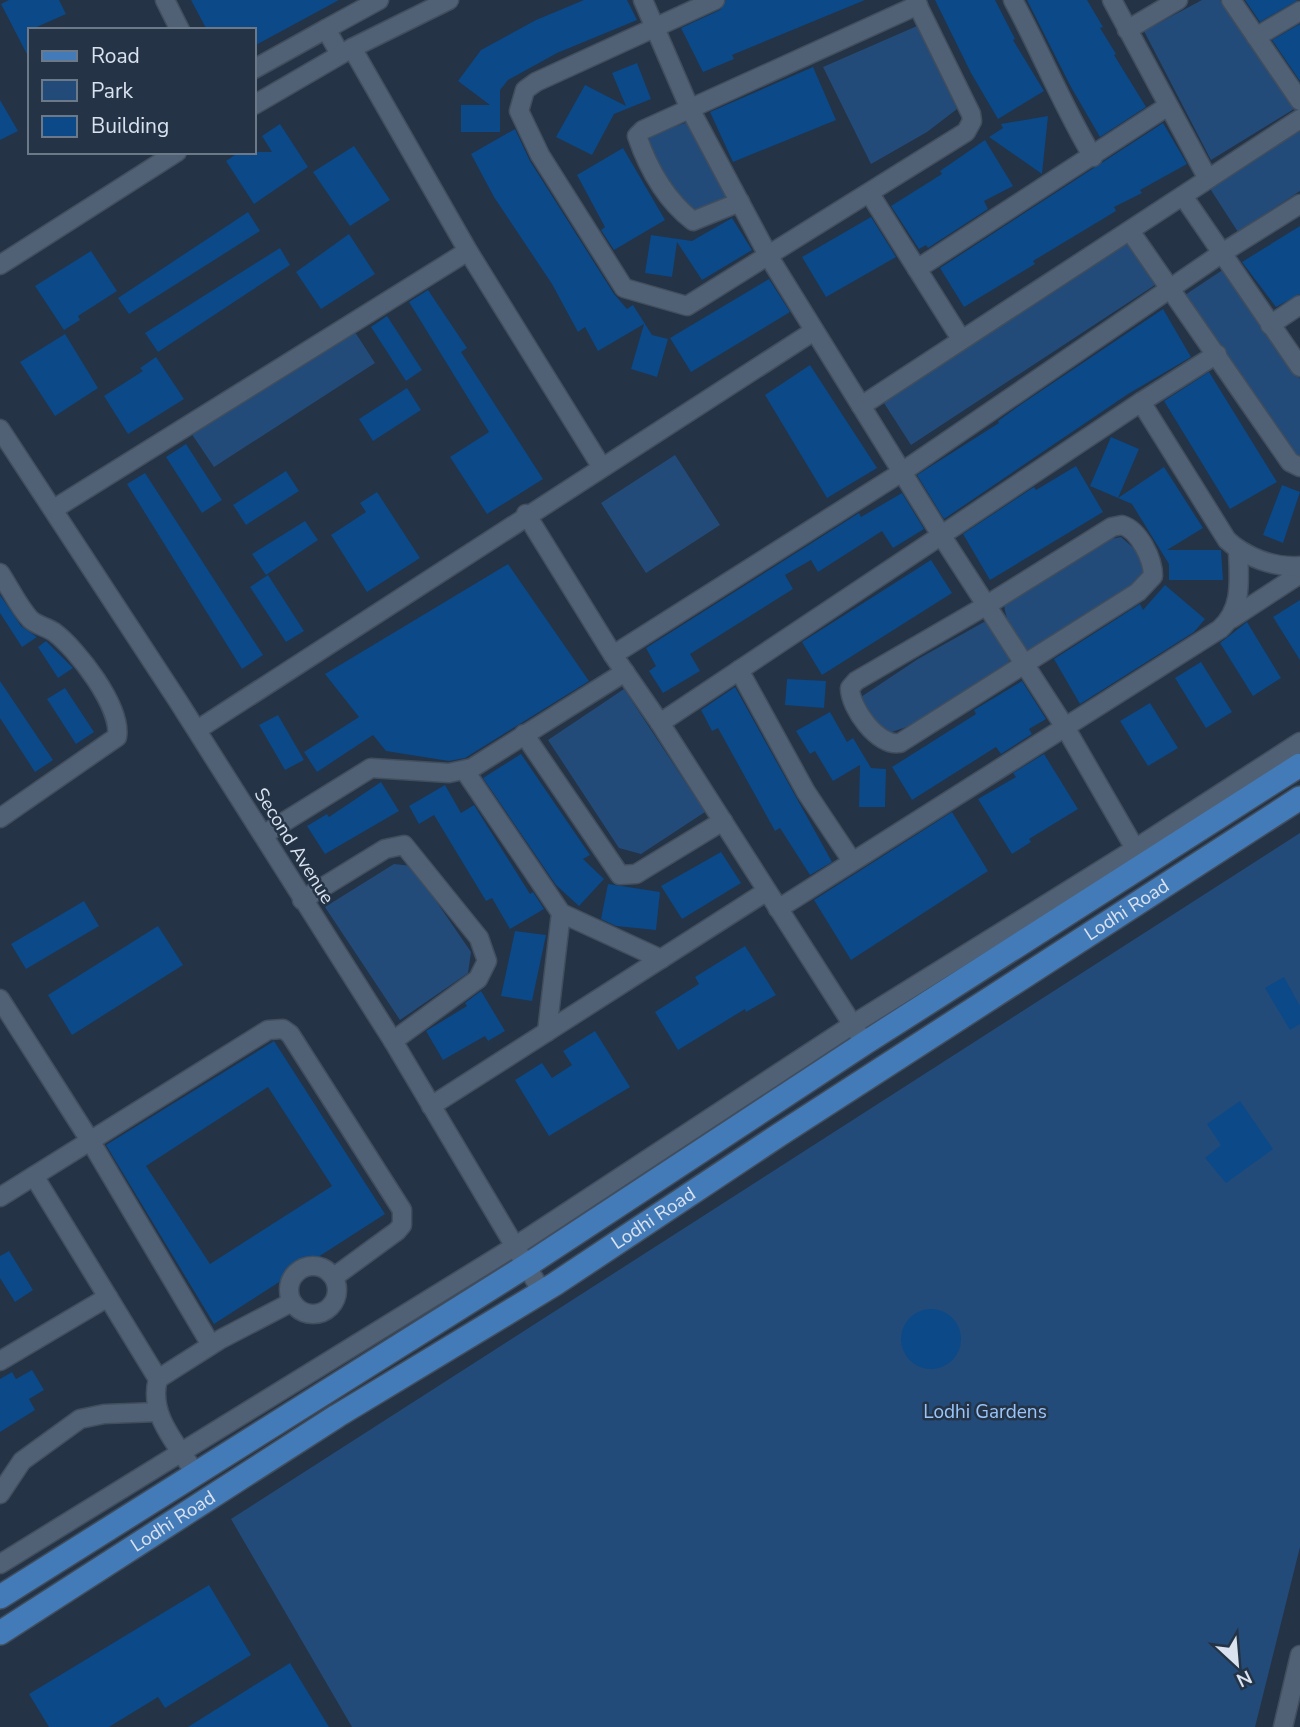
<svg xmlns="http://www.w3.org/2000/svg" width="1300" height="1727" font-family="'Nunito Sans',sans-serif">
<rect width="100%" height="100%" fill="#243345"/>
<g fill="#234b79">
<polygon points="1202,0 1220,0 1294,109 1211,160 1144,31"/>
<polygon points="917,26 957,109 927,132 871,164 823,67"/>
<path d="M688,122L729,198L695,211C671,196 660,169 647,145L651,135Z"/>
<polygon points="1300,127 1300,191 1238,232 1209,187"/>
<polygon points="1125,240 1155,285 911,445 882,400"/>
<polygon points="1224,269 1300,379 1300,462 1185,295"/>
<polygon points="353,329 375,363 214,467 191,433"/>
<polygon points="675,455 720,525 646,573 601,503"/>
<path d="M1121,537L1138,552L1145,578L1028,653C1014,642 1006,621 1004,604L1106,540Z"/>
<polygon points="984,622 991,623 1010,660 1002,671 921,722 883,735 858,699 918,659"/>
<polygon points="624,689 705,812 641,854 619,848 548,740"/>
<polygon points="1300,833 1300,1547 1255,1727 352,1727 231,1519"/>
<polygon points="394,864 412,866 471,952 468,973 400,1020 325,907"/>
</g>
<g fill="#0b4988" fill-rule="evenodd">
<polygon points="9,0 59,0 66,14 30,30 30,60 1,4"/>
<polygon points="191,0 339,0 254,46 254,30 207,30"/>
<polygon points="584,0 627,0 637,20 557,53 508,80 500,90 500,132 461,132 461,105 490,105 458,81 481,50 536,20"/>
<polygon points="726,0 865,0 732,55 734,59 703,72 681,28 720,10"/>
<polygon points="935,0 995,0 1015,39 1013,40 1044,91 998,119 971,73"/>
<polygon points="1027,0 1087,0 1103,27 1100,28 1116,54 1114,55 1146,107 1100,137 1071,87"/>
<polygon points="1245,0 1298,0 1260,22"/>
<polygon points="1300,24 1300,81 1272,40"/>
<polygon points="637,63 651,99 614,114 592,155 556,137 585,85 626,106 612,73"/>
<polygon points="813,67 836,120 733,162 710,112"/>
<polygon points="0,100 18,131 0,140"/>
<polygon points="1048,116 1042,174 989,137 1003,128 1001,124"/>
<polygon points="1163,123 1187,164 1140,190 1142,193 1114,207 1116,211 1033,261 1035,264 964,307 940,268"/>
<polygon points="280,124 308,167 254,204 226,161 239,152 272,152 262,136"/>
<polygon points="515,129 530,161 614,294 627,309 633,305 652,335 668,339 657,377 631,369 644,324 598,351 585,327 578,332 552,284 494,197 471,154"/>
<polygon points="985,140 1013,186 984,201 988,209 928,248 926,245 919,249 891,206 942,174 940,171"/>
<polygon points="354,146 390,200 350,226 313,172"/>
<polygon points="623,148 665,220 614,250 601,230 605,227 577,175"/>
<polygon points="248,212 260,231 129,314 118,298"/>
<polygon points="871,217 896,257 826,297 802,257"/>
<polygon points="732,218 752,250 702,280 677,242 672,277 645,273 651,235 692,241"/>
<polygon points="1300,226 1300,294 1276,307 1242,262"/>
<polygon points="349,234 375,274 321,309 296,272"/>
<polygon points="280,248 290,265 158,352 145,333"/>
<polygon points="91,251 117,291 78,316 80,320 64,330 35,286"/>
<polygon points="769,279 790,312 691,372 670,338"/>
<polygon points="428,290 467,348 461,352 543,479 487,514 450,457 489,432 409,302"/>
<polygon points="1163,309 1191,357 1128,394 944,519 917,475 999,423 998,421 1023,403"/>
<polygon points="387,316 422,370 406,381 371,327"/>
<polygon points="65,334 98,388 55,416 20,362"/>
<polygon points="156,357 184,399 128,434 104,396 143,371 140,368"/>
<polygon points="810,365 877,468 827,498 765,395"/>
<polygon points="1209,372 1277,482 1230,509 1164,401"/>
<polygon points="407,388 421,410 373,441 359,419"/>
<polygon points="1111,437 1139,449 1118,498 1164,467 1203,528 1167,550 1221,550 1223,580 1169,580 1169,564 1132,504 1090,486"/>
<polygon points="186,444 222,500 202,513 166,457"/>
<polygon points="1076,466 1103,512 990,580 963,534 1034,487 1036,490"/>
<polygon points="286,471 299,491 246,525 233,505"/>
<polygon points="145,473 263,655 242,669 127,484"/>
<polygon points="1282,485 1300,492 1283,543 1263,535"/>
<polygon points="377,492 420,558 367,592 331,535 366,512 360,503"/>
<polygon points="902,493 924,529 893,548 882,531 818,572 811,560 785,575 793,589 690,654 700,671 663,693 649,671 656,666 646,648 859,513 861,517"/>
<polygon points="305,521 318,540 266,575 252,554"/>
<polygon points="931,560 952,593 822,675 802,642"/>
<polygon points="508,564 589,681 465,758 449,761 386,751 373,735 317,772 304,752 359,717 325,674"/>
<polygon points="268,575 304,631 286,642 250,587"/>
<polygon points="1165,585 1205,619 1194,632 1080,704 1054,659 1140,604 1143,610"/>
<polygon points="0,595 21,626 37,637 22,647 0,613"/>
<polygon points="1300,600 1300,660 1273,617"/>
<polygon points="1247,622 1281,678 1253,696 1220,643"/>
<polygon points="46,641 73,668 58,678 38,647"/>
<polygon points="1201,662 1232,712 1206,728 1175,678"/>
<polygon points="787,679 826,681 824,708 785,705"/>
<polygon points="0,681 53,760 35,772 0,718"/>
<polygon points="1022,681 1046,719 1029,729 1032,734 1001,754 996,747 912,800 892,767 976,714 974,710"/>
<polygon points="735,687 832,862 810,875 780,828 775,831 718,728 712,731 701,710"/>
<polygon points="65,688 94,732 76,744 47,699"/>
<polygon points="1150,703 1178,748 1148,766 1120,721"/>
<polygon points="830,712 847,742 853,738 871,768 886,769 885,807 859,807 860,765 833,781 815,751 810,754 796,731"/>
<polygon points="278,715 304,760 285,770 259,725"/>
<polygon points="521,754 590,855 583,859 604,879 579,906 556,885 483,778"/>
<polygon points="1044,754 1078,809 1029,839 1031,842 1012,854 978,799 1016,777 1013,773"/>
<polygon points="381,782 399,811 325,854 307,826 327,814 329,817"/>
<polygon points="445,785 461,813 474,805 530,894 533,892 544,909 510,929 492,898 486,901 434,815 419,824 409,806"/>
<polygon points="952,812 988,871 851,960 814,900"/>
<polygon points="721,852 741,883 682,919 661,886"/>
<polygon points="608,884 660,892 656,930 616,926 601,919"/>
<polygon points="84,901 99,926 26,969 11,944"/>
<polygon points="158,926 183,965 72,1035 48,995"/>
<polygon points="515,931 546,935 532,1001 501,996"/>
<polygon points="745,946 776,995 746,1012 745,1009 678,1050 655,1012 699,984 695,977"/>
<polygon points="1284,977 1300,1006 1300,1024 1290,1030 1265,988"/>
<polygon points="481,991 505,1031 488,1041 485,1036 443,1060 426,1031 467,1006 465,1003"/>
<polygon points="595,1031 630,1087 549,1136 515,1080 542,1063 552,1078 572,1065 563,1051"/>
<path d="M274,1041L385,1214L214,1324L106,1145ZM268,1087L332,1186L210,1264L146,1166Z"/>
<polygon points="1240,1101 1273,1149 1226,1183 1205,1158 1221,1145 1207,1124"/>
<polygon points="9,1251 33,1290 15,1302 0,1278 0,1256"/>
<circle cx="931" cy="1339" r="30"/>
<polygon points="32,1370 44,1390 29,1399 35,1410 0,1432 0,1379 12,1372 16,1379"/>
<polygon points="209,1585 251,1655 165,1708 158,1697 109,1727 49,1727 29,1694"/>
<polygon points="290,1663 329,1727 188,1727"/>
</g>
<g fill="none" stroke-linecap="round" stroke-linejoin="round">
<g stroke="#414e5e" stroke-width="21">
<g id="minor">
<polyline points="165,0 180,30"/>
<polyline points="643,0 690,109 769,257 941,535 1065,727 1141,859"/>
<polyline points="715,0 536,82 525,90 519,111 540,155 624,288 687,306 966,132 972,121 971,114 915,0"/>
<path d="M1013,0C1041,52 1063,107 1093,157"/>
<polyline points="1112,0 1208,179"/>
<polyline points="1231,0 1300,101"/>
<polyline points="326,29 379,0"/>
<polyline points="1127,30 1178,0"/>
<polyline points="1256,37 1300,11"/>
<polyline points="352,48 468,251 601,466"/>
<polyline points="254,69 326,29 340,54"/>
<polyline points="254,105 352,48 449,0"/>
<polyline points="870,194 961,339"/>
<polyline points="1183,196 1300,367"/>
<path d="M740,202L693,221C666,200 648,168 637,136L643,130L918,5"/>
<polyline points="1130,231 1290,462 1300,467"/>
<polyline points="0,265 177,152"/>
<polyline points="917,269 1168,106"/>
<polyline points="1270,325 1300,305"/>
<polyline points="1141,402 1217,354"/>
<polyline points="861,406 1300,119"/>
<polyline points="0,429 178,701 393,1041 542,1292"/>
<polyline points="54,509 468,251"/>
<polyline points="526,514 613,655 660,723 858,1033"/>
<path d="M1122,525C1139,530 1153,559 1153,576L1138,592L900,743C878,747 850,708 850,688L856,681L987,605L1112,527Z"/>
<path d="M0,573C10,588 18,606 30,619C36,625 46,627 54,632C77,649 122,707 117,737L0,818"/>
<polyline points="1231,619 1300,574"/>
<polyline points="613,655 902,472 1222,253 1300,204"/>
<polyline points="739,670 806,792 852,861"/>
<path d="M660,723L1141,402L1227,540C1245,557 1274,568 1300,566"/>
<polyline points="197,730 814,331"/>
<polyline points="524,734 620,875 636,874 723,821"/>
<polyline points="465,771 561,913 547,1032"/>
<polyline points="263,835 371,768 449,773 472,768 625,672"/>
<polyline points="302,900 385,849 404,845 479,938 487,961 478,979 393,1041"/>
<path d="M778,909L1220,629C1243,608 1239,580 1238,551"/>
<polyline points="561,913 661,959"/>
<polyline points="0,999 91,1142 211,1345"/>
<polyline points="431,1106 767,891"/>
<polyline points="34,1176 158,1379"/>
<polyline points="0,1197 268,1030 283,1029 290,1034 402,1210 402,1225 397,1231 334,1277"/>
<circle cx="313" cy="1290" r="24"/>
<polyline points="0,1361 108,1297"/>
<path d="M195,1473C177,1444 148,1415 158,1379L221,1339L292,1302"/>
<polyline points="0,1494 22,1461 80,1419 104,1414 158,1412"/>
<polyline points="0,1564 514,1247 852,1025 1135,849 1300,742"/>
<polyline points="1283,1727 1300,1655"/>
</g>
</g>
<g stroke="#414e5e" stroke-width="26">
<g id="major">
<polyline points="0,1597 526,1266 865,1043 1300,765"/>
<path id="s1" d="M0,1633L337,1416L555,1284L779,1135L1300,798"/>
</g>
</g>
<use href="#minor" stroke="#516175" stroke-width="18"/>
<use href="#major" stroke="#437ab8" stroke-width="23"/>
</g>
<g text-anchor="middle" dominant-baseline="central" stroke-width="5" stroke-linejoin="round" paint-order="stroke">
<g font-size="19" fill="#d9e2ee" stroke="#243345">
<text transform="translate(294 846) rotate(58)">Second Avenue</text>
<text stroke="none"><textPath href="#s1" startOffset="1339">Lodhi Road</textPath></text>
<text stroke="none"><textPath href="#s1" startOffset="774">Lodhi Road</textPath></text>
<text stroke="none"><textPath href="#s1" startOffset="206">Lodhi Road</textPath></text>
</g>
<g font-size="19" fill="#99c5fb" stroke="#243345">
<text x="985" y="1412">Lodhi Gardens</text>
</g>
</g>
<rect x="28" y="28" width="228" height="126" fill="#243345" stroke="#6c7989" stroke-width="2"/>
<rect x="42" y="51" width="35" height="10" fill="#437ab8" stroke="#6c7989" stroke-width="2"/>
<text x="91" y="63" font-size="21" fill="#d9e2ee">Road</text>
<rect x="42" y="80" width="35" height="21" fill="#234b79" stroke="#6c7989" stroke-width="2"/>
<text x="91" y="98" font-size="21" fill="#d9e2ee">Park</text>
<rect x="42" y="116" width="35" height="21" fill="#0b4988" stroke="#6c7989" stroke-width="2"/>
<text x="91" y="133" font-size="21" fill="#d9e2ee">Building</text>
<g transform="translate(1237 1664) rotate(154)" stroke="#243345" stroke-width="5" paint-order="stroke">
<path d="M0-5L12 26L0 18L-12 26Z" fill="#d9e2ee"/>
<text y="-10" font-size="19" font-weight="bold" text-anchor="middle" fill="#d9e2ee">N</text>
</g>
</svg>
